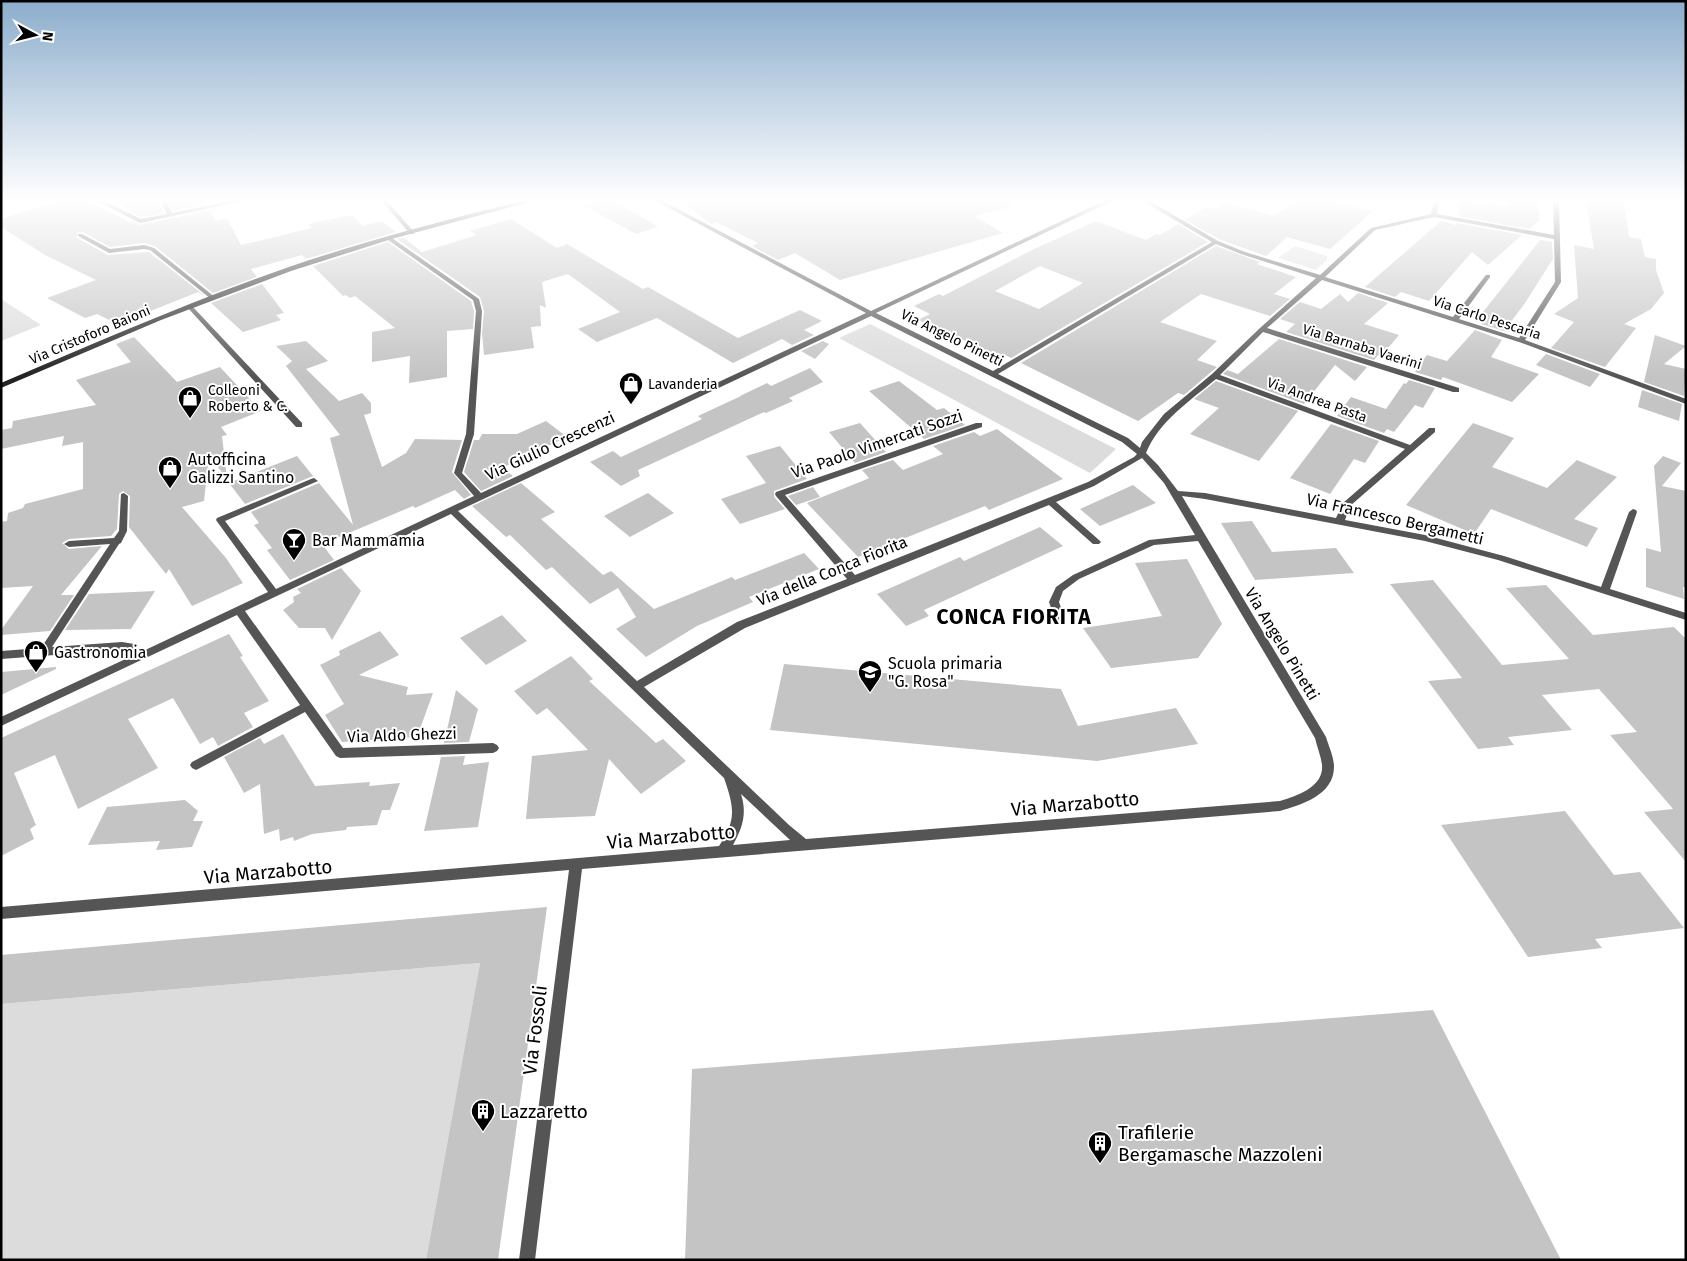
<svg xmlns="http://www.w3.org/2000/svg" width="1687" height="1261" font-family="'Fira Sans',sans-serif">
<rect width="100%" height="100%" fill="#fff"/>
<g fill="#dcdcdc">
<polygon points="1295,246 1327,256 1327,260 1316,270 1278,258"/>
<polygon points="1,298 1,299 41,325 1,341"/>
<polygon points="870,324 1116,449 1090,473 839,338"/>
<polygon points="480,963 426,1260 1,1260 1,1004"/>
</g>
<g fill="#c4c4c4" fill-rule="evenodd">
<polygon points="61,200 85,200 132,223 130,220 140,225 210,210 215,221 227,218 241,245 312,228 308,224 352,215 363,226 382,221 396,232 306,259 302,255 251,269 257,277 213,293 155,246 144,243 110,247 83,232 77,233 77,238 108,255 149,252 205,296 198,292 118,324 97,314 85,318 47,298 96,280 45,255 1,227 1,219"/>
<polygon points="121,200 158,200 164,213 141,217 125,209"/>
<polygon points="168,200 206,200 207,204 173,211"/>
<polygon points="574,200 614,200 658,227 636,234"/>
<polygon points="681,200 1010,200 1011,207 974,216 1003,233 840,280 795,253 778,260 752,246 758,243 716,222 711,224"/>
<polygon points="1300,200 1333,200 1372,212 1330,249 1287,237 1266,256 1219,239 1185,220 1206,207 1216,209 1227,203 1273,216"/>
<polygon points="1461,200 1510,207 1509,200 1537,200 1540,220 1529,229 1458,216"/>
<polygon points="1586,200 1624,200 1629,237 1641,239 1645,257 1656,259 1656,270 1664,293 1651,309 1624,324 1636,328 1605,367 1551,348 1574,322 1554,314 1578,298 1574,245 1594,249"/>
<polygon points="511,219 557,248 567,244 643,289 648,287 738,338 800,310 822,321 804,330 814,335 792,345 782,339 733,363 657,318 597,342 578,329 620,312 568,274 542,282 546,308 540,305 541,326 531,327 534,348 484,355 482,333 484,311 480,297 397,239 404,238 422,252 477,235 470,231"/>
<path d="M1096,221L1146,240L1156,234L1160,235L1178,224L1208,242L1011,358L1005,355L1002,357L918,320L930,314L914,306L939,294L943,296L1032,250ZM1040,266L1083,283L1039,309L995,291Z"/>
<polygon points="1441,221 1456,225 1456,223 1522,235 1488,265 1472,252 1429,301 1401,292 1395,297 1365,287"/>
<polygon points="1540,240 1552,242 1553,259 1525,303 1504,331 1481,324 1485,319 1479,317"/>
<polygon points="388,242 471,301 474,311 473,329 447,331 447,377 409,383 410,356 372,362 372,332 395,328 355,296 350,298 346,295 343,296 313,266"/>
<polygon points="1216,246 1260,262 1257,264 1296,277 1274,294 1290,299 1270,316 1201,294 1160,322 1217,341 1197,360 1217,367 1184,395 1178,393 1138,421 1021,363"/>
<polygon points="262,284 284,313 276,315 281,320 243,332 211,303"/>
<polygon points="1358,293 1388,303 1364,324 1399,335 1383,354 1380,353 1374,360 1286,332 1295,324 1280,319 1300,302 1321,309 1340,294 1348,302"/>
<polygon points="1475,330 1502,340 1491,357 1539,374 1512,402 1443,377 1441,380 1415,372 1427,355 1447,361"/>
<polygon points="1655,335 1686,346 1664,364 1686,369 1684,396 1644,382"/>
<polygon points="134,337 177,382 220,367 261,411 221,427 227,435 222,436 227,479 209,455 204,501 182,507 226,558 243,583 192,606 169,569 166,574 129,527 130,496 123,491 119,494 117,529 111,536 69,539 62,543 69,549 102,546 61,595 74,595 50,631 1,635 1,630 33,586 1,588 1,522 7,521 8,513 23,508 25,504 83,489 83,442 62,446 64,436 1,449 1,430 12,428 13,421 96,405 76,380 131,362 116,344"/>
<polygon points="1279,339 1367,367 1355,381 1335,365 1304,404 1223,374 1227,370 1238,374"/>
<polygon points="306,341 328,361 306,369 339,401 362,393 371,403 371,413 364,415 382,467 406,453 415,439 462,440 452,472 471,495 464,499 455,490 415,508 413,506 332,540 335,544 325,548 334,560 290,580 267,550 272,548 254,525 259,523 251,512 319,483 353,525 330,438 340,435 286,366 292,361 276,346"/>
<polygon points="823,341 829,344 815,359 801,351"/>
<polygon points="1546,354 1600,374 1590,387 1536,365"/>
<polygon points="810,368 823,382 789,398 793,401 766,413 764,412 638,470 640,476 621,486 590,462 613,451 621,457 702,419 698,416 741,396 740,396 767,383 771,386"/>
<polygon points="1409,380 1435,388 1423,408 1415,405 1394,432 1387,429 1384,433 1337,416 1351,397 1386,409 1404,383 1406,384"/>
<polygon points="899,381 937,410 944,408 965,425 924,439 869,391"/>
<polygon points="1216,381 1298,411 1259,461 1190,434 1219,408 1194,399"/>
<polygon points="1642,390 1682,404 1679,421 1638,407"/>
<polygon points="546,421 567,437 502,468 513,476 481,491 464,472 474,440 479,440 482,434 517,434"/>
<polygon points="860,423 886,452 855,463 829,432"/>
<polygon points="1473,423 1514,438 1492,467 1547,488 1577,460 1617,477 1574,519 1598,528 1587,547 1491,509 1474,534 1406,505"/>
<polygon points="1331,424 1379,441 1365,463 1354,459 1330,494 1290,478"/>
<polygon points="997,429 1063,479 989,510 985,506 858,557 807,503 865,480 869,478 862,470 893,460 903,470 943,454 933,446 974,432 980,436"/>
<polygon points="780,446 807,479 774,491 774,497 785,509 740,524 721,499 766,483 746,456"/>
<polygon points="297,456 313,476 245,504 229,483"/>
<polygon points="1663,456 1681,463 1662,486 1686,491 1686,588 1683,587 1684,599 1646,587 1646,548 1661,552 1654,466"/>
<polygon points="521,483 555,512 541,519 603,575 611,571 654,609 732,577 735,580 804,553 819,569 749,597 753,602 697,626 646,657 616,629 636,617 618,588 590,604 552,567 546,570 510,535 506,537 472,506"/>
<polygon points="1133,485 1156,503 1100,526 1080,509"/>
<polygon points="813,487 820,497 796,505 788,496"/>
<polygon points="648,493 674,513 630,537 604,516"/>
<polygon points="1252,521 1272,552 1336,548 1354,573 1255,580 1221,523"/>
<polygon points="1040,527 1063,546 924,610 929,616 906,626 877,594 960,557 964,561"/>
<polygon points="1187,559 1222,624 1198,658 1111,668 1083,628 1162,616 1135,563"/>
<polygon points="341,568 361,591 332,640 325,628 299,628 283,610 294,602 293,597 301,593 297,589"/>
<polygon points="1433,580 1502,665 1569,659 1506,588 1546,585 1593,635 1674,627 1686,639 1686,862 1644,812 1673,809 1610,735 1637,732 1599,689 1542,695 1572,730 1508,737 1514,745 1478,749 1428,681 1462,678 1390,584"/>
<polygon points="155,591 131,629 65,630 89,594"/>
<polygon points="502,615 527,641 486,665 460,638"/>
<polygon points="380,631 399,655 359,675 408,687 406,695 433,693 417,737 342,742 325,715 344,704 320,665 340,655 339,651"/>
<polygon points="229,634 243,656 240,657 269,701 244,713 253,727 218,746 213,737 200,744 173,698 128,719 158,768 78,809 55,755 14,773 36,825 30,829 34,839 1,856 1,738"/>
<polygon points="571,656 593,679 589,681 656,743 663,739 686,761 641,794 609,759 595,816 526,819 532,756 588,750 547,708 537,715 514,691"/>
<polygon points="784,664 1061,689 1078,726 1176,708 1198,744 1097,761 770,730"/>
<polygon points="56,667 56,669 1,695 1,672"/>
<polygon points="456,690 478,709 469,742 444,743"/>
<polygon points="283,734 315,786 370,782 369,786 400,783 390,810 382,810 377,825 347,827 346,830 312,834 294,841 293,837 280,841 279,829 264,834 260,784 244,793 224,757 260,738 264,744"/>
<polygon points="465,756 463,765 489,762 478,827 424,831 441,757"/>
<polygon points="185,800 198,811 193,821 203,821 192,847 156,850 160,841 88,845 107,807"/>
<polygon points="1565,811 1614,875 1640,872 1684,928 1595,939 1602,948 1528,957 1441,825"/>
<polygon points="547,907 498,1260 426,1260 480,963 1,1004 1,955"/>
<polygon points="1433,1010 1561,1260 685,1260 692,1069"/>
</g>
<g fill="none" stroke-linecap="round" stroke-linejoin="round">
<g fill="#555" fill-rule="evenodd">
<polygon points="95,200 102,200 141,219 167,214 160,200 166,200 172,213 235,200 248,200 140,223"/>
<polygon points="381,200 386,200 414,232 414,234 410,234"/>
<path d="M654,200H661L871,311L1106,200H1114L876,313L993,371L1212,242L1141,200H1148L1218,241L1245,252L1320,275L1371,228L1431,214L1434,200H1440L1437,214L1554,235L1553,200H1559L1561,282L1525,340L1686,399V404L1519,342L1322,280L1267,328L1459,388V392H1453L1263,332L1220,375L1410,445L1429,428H1435V432L1350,506L1345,520L1425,535L1504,556L1601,587L1629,512L1633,509L1636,510L1637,512L1610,589L1686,613V620L1498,560L1425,541L1205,499L1182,496L1326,737C1329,747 1334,757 1334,767C1334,795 1301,805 1280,811L582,869L535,1260H519L569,870L1,919V907L719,846C737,820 734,807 724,778L451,514L245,611L343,748L493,743L497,745L499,748L497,751L493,753L340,758L336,756L305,712L200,768L196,770L192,768L190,765L192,762L300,705L237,615L1,726V717L132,656L127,650H122L1,659V651L41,648L110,544L69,547L64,544L69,541L114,538L119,531L121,494L124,493L128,496L127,531L121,543L119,544L52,647L122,642L134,644L141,652L268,592L216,520L217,518L311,479L314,478L318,481L225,521L276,589L474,496L454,473L466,434L476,311L473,300L388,240V238H392L479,299L482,311L474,434L462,473L481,493L866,313ZM1434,217L1554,239L1555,282L1519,338L1459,319L1490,277V275H1486L1453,317L1325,277L1375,230ZM1216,244L1241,254L1316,278L1260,328L1212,374L1164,414L1142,442L1140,448L1128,438L998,374ZM871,316L1122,442L1137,454L1134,457L1088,482L855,575L785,495L982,427V423H976L776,492L775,494L776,496L847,579L737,622L637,681L458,511ZM1216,379L1405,449L1343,503L1336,518L1205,493L1178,491L1158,465L1146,453C1159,421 1190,401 1216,379ZM1142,458L1164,483L1195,535L1149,540L1073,575L1056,587L1049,602L1055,619L1060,623L1063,621L1065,619L1059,602L1063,591L1079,579L1154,545L1198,541L1315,738C1317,747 1321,756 1322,765C1324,787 1297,796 1280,801L806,839L789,825L644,687L745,628L1049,505L1093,544H1099L1101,542L1099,540L1056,502L1094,486ZM741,794L790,840L733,845C743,827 747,813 741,794Z"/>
<polygon points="78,234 82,234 110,249 144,245 154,248 216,298 211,299 150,250 144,249 109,253 78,236"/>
<polygon points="188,306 192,306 302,423 302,427 296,427 188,308"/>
</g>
<path fill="#222" fill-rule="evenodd" d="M526,200H537L395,238L291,271L161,320L1,388V383C95,343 189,302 286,268C364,241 445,220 526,200Z"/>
</g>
<linearGradient id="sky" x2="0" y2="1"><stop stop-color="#8cadcc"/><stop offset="0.53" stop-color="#fff"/><stop offset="1" stop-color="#fff" stop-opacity="0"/></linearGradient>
<rect width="1687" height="377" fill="url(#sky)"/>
<defs>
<g id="shop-pin" transform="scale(1.25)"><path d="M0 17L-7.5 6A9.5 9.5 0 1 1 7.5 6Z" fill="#000" stroke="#fff"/><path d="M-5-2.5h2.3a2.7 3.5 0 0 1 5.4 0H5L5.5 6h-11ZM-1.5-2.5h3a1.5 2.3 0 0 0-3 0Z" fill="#fff"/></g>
<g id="bar-pin" transform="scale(1.25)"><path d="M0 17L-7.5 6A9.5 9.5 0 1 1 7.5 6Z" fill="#000" stroke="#fff"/><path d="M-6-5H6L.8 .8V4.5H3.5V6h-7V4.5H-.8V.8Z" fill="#fff"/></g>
<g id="school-pin" transform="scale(1.25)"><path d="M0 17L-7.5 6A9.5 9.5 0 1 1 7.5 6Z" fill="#000" stroke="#fff"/><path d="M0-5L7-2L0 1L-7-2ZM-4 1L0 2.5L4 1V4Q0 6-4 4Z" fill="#fff"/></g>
<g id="building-pin" transform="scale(1.25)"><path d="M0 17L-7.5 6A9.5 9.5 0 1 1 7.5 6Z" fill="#000" stroke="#fff"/><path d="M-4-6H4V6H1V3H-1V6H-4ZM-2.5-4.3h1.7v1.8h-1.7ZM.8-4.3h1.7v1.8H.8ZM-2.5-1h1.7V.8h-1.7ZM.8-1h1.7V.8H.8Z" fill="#fff"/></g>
</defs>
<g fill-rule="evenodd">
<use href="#shop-pin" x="631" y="384"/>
<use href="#shop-pin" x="190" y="398"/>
<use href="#shop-pin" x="170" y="468"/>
<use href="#bar-pin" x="294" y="540"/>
<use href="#shop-pin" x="36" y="652"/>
<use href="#school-pin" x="870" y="672"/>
<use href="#building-pin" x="483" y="1111"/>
<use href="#building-pin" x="1100" y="1143"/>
</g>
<g text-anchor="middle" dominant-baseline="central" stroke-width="4" stroke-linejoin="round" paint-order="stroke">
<g font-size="14" fill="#000" stroke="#fff">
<text transform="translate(1487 318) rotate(18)">Via Carlo Pescaria</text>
<text transform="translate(90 335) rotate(-23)">Via Cristoforo Baioni</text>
<text transform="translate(952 338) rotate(26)">Via Angelo Pinetti</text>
<text transform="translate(1362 347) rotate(17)">Via Barnaba Vaerini</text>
<text transform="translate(1317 400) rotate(20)">Via Andrea Pasta</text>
</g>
<g font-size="14" fill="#000" stroke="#fff" text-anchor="start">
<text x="648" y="384">Lavanderia</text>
<text x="208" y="390">Colleoni<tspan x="208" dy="16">Roberto &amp; C.</tspan></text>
</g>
<g font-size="16" fill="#000" stroke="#fff">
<text transform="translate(877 444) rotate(-19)">Via Paolo Vimercati Sozzi</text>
<text transform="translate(550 446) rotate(-25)">Via Giulio Crescenzi</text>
<text transform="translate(1395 519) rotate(13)">Via Francesco Bergametti</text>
<text transform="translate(832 571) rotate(-22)">Via della Conca Fiorita</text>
<text transform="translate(1282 644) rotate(59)">Via Angelo Pinetti</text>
<text transform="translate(402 735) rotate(-2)">Via Aldo Ghezzi</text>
</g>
<g font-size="16" fill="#000" stroke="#fff" text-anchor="start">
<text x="188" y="459">Autofficina<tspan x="188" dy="18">Galizzi Santino</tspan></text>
<text x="312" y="540">Bar Mammamia</text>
<text x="54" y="652">Gastronomia</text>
<text x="888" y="663">Scuola primaria<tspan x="888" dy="18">"G. Rosa"</tspan></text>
</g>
<g font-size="19" fill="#000" stroke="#fff">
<text transform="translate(1075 804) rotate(-5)">Via Marzabotto</text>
<text transform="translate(671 837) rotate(-5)">Via Marzabotto</text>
<text transform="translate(268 872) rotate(-5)">Via Marzabotto</text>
<text transform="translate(535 1030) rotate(-83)">Via Fossoli</text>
</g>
<g font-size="19" fill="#000" stroke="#fff" text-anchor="start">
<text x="500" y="1111">Lazzaretto</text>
<text x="1118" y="1132">Trafilerie<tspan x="1118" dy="22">Bergamasche Mazzoleni</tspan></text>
</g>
<g font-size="21" font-weight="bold" letter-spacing="1" fill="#000" stroke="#fff">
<text x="1014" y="617">CONCA FIORITA</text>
</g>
</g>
<rect width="1687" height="1261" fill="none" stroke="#000000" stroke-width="5"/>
<g transform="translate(35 35) rotate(97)" stroke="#ffffff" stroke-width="4" paint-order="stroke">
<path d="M0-4L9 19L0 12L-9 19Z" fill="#000000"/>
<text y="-8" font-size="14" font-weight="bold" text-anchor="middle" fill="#000000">N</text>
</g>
</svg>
